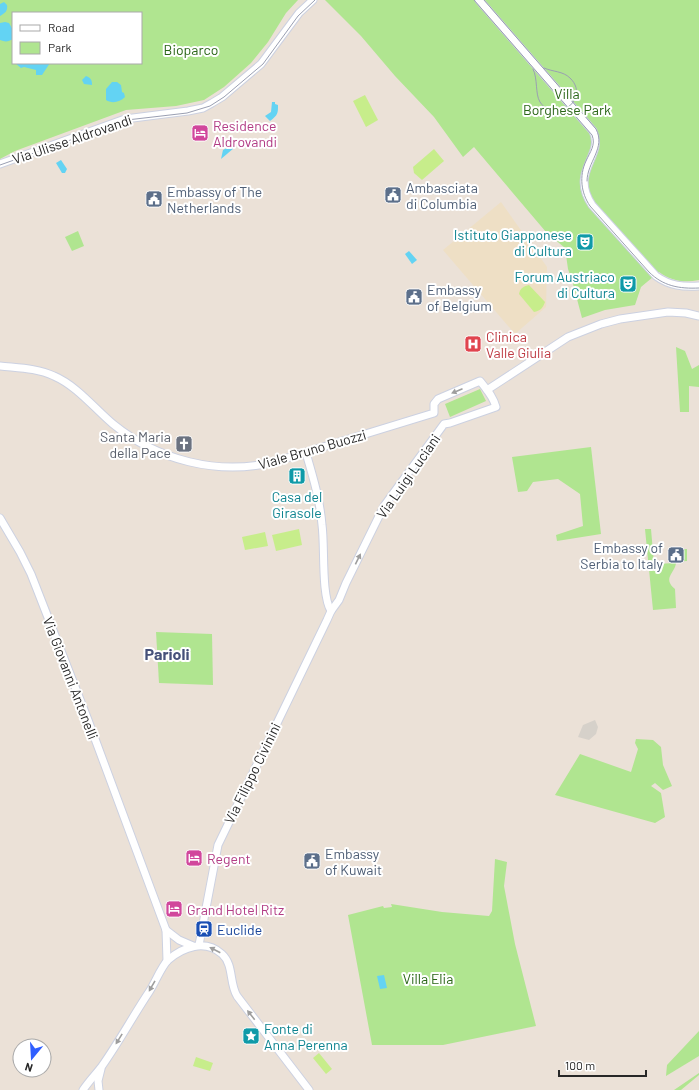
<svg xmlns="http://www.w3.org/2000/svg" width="699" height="1090" font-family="Barlow,sans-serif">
<rect width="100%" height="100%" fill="#ebe1d7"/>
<polygon fill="#eedfc5" points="501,202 547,267 546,307 515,334 443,250"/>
<g fill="#b0e590" fill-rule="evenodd">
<path d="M0,0H298L286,13L268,42L251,63L224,87L204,100L176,106L126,110L15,151L0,159ZM13,13H141V63H13Z"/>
<path d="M325,0H699V280C684,283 671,281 659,272L641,287L635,305L605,310L582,318L573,284L568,269L565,248L546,232L474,147L463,157L434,117L395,76L361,36Z"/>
<polygon points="78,231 84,246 72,251 65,237"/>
<polygon points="676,347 685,351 692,369 699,365 699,387 689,386 689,412 680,412"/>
<polygon points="480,389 486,401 450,417 445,404"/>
<polygon points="591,447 601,534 557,541 556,535 583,526 580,494 558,479 533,482 527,491 518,492 512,457"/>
<path d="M645,529H651L654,564L676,563C675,573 662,578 675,589L676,608L653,610Z"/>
<polygon points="687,549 687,561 672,562 672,550"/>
<polygon points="156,632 212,634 213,685 159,683"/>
<polygon points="636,739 653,740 661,747 663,765 672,786 663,790 655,783 651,786 661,793 665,817 655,823 555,795 580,754 631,772 638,749 635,743"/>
<polygon points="495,859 507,862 504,886 515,944 536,1026 443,1045 372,1045 348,915 383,906 384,908 392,907 391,904 442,912 489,916 492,911"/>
<polygon points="699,1031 699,1056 666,1076 667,1065"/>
<polygon points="699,1073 699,1075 681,1090 674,1090"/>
</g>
<g fill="#c7ed8b">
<polygon points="365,95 378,120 366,127 353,101"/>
<polygon points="434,149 444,161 422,180 414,173 413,167"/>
<path d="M529,285L545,302C543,308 540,311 534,312L519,294C520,288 524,286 529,285Z"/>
<polygon points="299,529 302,545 276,551 272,535"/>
<polygon points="265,532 268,546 245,550 242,537"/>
<polygon points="319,1053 332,1069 326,1074 313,1058"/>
<polygon points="196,1057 213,1063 210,1071 193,1066"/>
</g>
<polygon fill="#d6d1ca" points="595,720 598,727 596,734 589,740 578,737 583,725"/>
<g fill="#63d3f3">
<path d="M4,2L7,5C8,11 5,13 0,16V4Z"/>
<path d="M5,22L9,23L13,30V39C8,42 5,42 0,40V23Z"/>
<polygon points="15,63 50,63 42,75 36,75 36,70 24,67 21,68"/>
<path d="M86,76C91,78 92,80 92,85L84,84L82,80Z"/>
<path d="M112,82H117L121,85L122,92L124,93L125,97C120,102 112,104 106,100V89Z"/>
<path d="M272,102H275V104L278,105C278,113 278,115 270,121L265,116L271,112Z"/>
<polygon points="232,145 234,147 234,148 221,159 223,150"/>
<polygon points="61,160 67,169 65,173 62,173 56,163"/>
<polygon points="409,251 417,260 412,264 405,254"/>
<polygon points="384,975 387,988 380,989 377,976"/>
</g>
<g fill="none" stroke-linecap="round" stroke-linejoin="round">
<g stroke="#ccd1e1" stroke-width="9">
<g id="tertiary">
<path d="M479,0L593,131C605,156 569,171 592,205L656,276C670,286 683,287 699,286"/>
<polyline points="0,164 125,119 188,111 203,108 212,103 222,97 261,64 299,13 313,0"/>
<path d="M0,366C18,368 37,368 54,376C77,386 94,408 113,424C157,460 218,476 274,462L434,413V404L438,399L480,381C487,390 493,396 496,407L450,423L444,424L384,506L346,583L339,600L331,611L327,620L218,845L199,945"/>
<polyline points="487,390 568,337 601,324 620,319 668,312 686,313 699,316"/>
<path d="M306,453C313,477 320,500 322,525C325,546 321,595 331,611"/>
<polyline points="0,518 20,552 31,574 88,720 166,930 167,961"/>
<polyline points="166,930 179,940 193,946"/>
<path d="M83,1090C89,1081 96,1074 102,1066C119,1042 133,1016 149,992C155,983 161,967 168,960C183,947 205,939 222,954C234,965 229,983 237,996L309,1090"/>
<polyline points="99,1090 98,1081 101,1069"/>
</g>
</g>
<use href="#tertiary" stroke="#fff" stroke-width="7"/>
<g stroke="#9a9fb2" stroke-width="1">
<path d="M474,0L592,135C596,145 590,152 586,161C579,176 581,193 590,206L649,272C663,286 679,289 699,288"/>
<path d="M484,0L596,129C606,148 587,162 587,181"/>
<path d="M533,69C538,79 535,94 540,102C556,126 591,98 570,78C563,71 553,72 544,68"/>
<polyline points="0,165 127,120 187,113 210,106 224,97 263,64 298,16 315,0"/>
</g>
</g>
<defs><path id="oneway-solid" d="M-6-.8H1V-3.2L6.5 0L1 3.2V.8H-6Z"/></defs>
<g fill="#9e9e9e">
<use href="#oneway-solid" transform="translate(457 391) rotate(157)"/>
<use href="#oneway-solid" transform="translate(358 559) rotate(-64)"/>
<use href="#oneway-solid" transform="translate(215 950) rotate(-153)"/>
<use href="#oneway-solid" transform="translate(152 986) rotate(120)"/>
<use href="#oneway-solid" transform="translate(251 1015) rotate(-128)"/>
<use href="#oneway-solid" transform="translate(119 1039) rotate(122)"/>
</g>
<defs>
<g id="hotel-square" transform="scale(0.9)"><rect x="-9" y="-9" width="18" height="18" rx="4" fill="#d1479c" stroke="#fff"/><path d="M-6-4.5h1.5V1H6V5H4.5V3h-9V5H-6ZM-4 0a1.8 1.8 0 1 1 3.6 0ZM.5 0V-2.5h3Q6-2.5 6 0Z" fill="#fff"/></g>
<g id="civic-square" transform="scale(0.9)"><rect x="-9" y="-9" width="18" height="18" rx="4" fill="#5c6f8a" stroke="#fff"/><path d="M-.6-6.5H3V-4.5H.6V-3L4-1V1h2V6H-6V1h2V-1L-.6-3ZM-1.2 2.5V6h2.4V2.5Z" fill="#fff"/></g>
<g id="theatre-square" transform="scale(0.9)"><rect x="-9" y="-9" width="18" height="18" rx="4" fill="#0f9aa8" stroke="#fff"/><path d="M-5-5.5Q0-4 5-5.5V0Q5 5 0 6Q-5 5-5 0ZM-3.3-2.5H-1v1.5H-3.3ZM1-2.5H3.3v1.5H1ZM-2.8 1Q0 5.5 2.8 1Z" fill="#fff"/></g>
<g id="hospital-square" transform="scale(0.9)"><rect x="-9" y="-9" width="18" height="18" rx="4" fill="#e0444e" stroke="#fff"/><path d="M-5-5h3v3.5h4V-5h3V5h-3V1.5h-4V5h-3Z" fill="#fff"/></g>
<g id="church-square" transform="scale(0.9)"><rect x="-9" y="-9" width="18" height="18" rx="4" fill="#6b7280" stroke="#fff"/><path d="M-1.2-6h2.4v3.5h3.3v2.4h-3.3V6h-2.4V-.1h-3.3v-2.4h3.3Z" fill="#fff"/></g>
<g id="building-square" transform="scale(0.9)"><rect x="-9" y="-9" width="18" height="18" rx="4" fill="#0f9aa8" stroke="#fff"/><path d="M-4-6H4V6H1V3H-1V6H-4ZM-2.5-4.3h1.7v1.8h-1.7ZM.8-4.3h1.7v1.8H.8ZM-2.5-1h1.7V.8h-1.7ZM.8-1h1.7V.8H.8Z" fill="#fff"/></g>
<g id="station-square" transform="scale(0.9)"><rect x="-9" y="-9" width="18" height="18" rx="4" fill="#1a4fb4" stroke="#fff"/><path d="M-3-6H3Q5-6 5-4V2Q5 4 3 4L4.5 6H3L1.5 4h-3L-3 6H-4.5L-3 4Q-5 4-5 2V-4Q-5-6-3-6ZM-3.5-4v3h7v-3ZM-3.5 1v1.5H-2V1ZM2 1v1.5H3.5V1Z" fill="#fff"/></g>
<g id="sight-square" transform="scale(0.9)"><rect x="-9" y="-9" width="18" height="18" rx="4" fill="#0f9aa8" stroke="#fff"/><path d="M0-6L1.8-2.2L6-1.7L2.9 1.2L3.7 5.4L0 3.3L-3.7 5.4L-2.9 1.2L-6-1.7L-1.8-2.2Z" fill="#fff"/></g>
</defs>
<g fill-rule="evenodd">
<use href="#hotel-square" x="200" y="133"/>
<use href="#civic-square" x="393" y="195"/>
<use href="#civic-square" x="154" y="199"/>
<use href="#theatre-square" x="585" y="242"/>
<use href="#theatre-square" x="628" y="284"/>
<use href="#civic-square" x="414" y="297"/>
<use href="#hospital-square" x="473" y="344"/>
<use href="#church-square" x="184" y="444"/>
<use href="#building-square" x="297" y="476"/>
<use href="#civic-square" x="676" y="555"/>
<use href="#hotel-square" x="194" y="858"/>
<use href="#civic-square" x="312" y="861"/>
<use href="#hotel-square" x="174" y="909"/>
<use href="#station-square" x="204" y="929"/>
<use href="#sight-square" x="251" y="1036"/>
</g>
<g text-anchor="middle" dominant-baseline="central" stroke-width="4" stroke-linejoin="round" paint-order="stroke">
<g font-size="14" fill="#296516" stroke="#fff">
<text x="191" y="49">Bioparco</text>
<text x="567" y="93">Villa<tspan x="567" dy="16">Borghese Park</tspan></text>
<text x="428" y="978">Villa Elia</text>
</g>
<g font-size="14" fill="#b23c85" stroke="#fff" text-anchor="start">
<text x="213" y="125">Residence<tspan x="213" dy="16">Aldrovandi</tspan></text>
<text x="207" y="858">Regent</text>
<text x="187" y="909">Grand Hotel Ritz</text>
</g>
<g font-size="14" fill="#272727" stroke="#fff">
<text transform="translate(72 139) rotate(-19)">Via Ulisse Aldrovandi</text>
<text transform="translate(312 449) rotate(-16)">Viale Bruno Buozzi</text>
<text transform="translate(408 476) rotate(-55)">Via Luigi Luciani</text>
<text transform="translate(71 678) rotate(69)">Via Giovanni Antonelli</text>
<text transform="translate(252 773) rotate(-64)">Via Filippo Civinini</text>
</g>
<g font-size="14" fill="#4e5e75" stroke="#fff" text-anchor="start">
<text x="406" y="187">Ambasciata<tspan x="406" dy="16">di Columbia</tspan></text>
<text x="167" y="191">Embassy of The<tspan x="167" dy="16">Netherlands</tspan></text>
<text x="427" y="289">Embassy<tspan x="427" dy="16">of Belgium</tspan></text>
<text x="663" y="547" text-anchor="end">Embassy of<tspan x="663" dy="16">Serbia to Italy</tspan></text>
<text x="325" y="853">Embassy<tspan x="325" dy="16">of Kuwait</tspan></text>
</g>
<g font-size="14" fill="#0d838f" stroke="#fff" text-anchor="end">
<text x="572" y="234">Istituto Giapponese<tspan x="572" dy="16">di Cultura</tspan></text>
<text x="615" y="276">Forum Austriaco<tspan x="615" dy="16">di Cultura</tspan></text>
<text x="297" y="496" text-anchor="middle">Casa del<tspan x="297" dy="16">Girasole</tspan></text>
<text x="264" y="1028" text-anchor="start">Fonte di<tspan x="264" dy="16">Anna Perenna</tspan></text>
</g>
<g font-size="14" fill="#be3a42" stroke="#fff" text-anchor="start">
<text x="486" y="336">Clinica<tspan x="486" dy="16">Valle Giulia</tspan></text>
</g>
<g font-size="14" fill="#5b616d" stroke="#fff" text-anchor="end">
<text x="171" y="436">Santa Maria<tspan x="171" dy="16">della Pace</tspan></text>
</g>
<g font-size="14" fill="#164399" stroke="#fff" text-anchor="start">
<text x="217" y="929">Euclide</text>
</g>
<g font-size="16" font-weight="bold" fill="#465179" stroke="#fff">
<text x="167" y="653">Parioli</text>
</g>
</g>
<rect x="12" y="12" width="130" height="52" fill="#ffffff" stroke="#a9a9a9"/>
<rect x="20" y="25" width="20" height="6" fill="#ffffff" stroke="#a9a9a9"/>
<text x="48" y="32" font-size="12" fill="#272727">Road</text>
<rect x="20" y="42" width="20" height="12" fill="#b0e590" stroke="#a9a9a9"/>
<text x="48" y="52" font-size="12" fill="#272727">Park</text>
<g transform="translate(32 1058) rotate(198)"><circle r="19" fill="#ffffff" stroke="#a9a9a9"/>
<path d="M0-3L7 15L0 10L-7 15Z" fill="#305fff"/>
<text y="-6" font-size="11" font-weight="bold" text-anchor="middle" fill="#272727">N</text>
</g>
<path d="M559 1070v6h87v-6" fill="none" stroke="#272727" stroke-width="2"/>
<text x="565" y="1070" font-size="12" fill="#272727" stroke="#ffffff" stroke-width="3" paint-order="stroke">100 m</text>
</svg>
